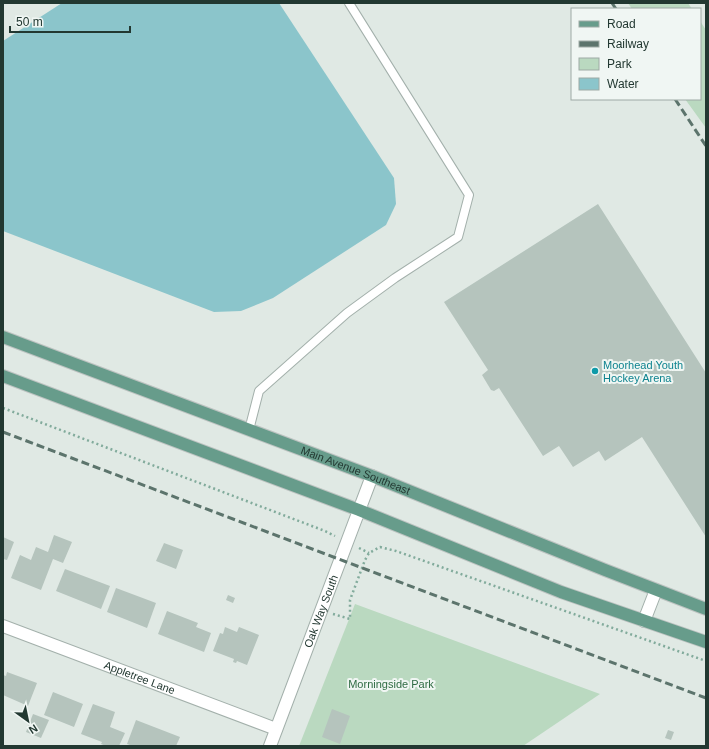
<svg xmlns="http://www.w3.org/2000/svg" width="709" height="749" font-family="Helvetica,sans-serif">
<rect width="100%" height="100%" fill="#e0e9e4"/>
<g fill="#bad9c0">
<polygon points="628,3 688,3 692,9 632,9"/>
<polygon points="700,21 706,30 706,128 685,99 700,99"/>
<polygon points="355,604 600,694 523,746 299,746"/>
</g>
<polygon fill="#8bc5cb" points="62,3 279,3 394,178 396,204 386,225 273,298 241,311 214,312 3,231 3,41"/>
<g fill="#b5c4bd">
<polygon points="598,204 706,373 706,537 642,437 605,461 599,451 573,467 559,446 543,456 499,388 494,391 491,390 482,375 488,370 444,302"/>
<polygon points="54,535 72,542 63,563 53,559 41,590 11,578 20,555 31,560 36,547 48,552"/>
<polygon points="3,537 14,542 7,560 3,559"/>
<polygon points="164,543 183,550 176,569 156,561"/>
<polygon points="65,569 110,586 101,609 56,591"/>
<polygon points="116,588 156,603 147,628 107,612"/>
<polygon points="228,595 235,598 233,603 226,600"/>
<polygon points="167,611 198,623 196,627 211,633 204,652 158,634"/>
<polygon points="225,627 237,632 239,627 259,635 247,665 237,661 236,663 233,662 234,659 213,651 220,633 223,634"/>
<polygon points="7,672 37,683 28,706 3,695 3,675 6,676"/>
<polygon points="53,692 83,704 74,727 44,715"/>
<polygon points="93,704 115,712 110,727 125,733 119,746 106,746 101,744 102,742 81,734"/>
<polygon points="332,709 350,716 340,744 322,737"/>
<polygon points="33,714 49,720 41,738 26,732"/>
<polygon points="136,720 180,737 176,746 133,746 127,744"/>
<polygon points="668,730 674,732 671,740 665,738"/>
</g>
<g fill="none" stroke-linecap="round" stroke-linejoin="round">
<g stroke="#a3b0ab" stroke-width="10">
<polyline id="service" points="249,430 259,391 347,313 395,278 458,237 469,195 349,3"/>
</g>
<g stroke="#a3b0ab" stroke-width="14">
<g id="minor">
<polyline points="644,621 656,590"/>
<path id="s1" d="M3,626L276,729"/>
<path id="s2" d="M270,746L372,476"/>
</g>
</g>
<g stroke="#bdc3c1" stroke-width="14">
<g id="primary">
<path id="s3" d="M3,337L372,476L605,570L706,609"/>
<polyline points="3,376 359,510 561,592 706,642"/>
</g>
</g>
<g stroke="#82ab9c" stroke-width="2.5" stroke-dasharray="2 3" stroke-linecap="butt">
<polyline points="3,408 325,531 335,536"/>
<polyline points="359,548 369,553"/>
<polyline points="333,614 350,619 350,600 365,560 369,553 380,547 396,551 706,661"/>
</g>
<use href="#service" stroke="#fff" stroke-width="8"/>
<use href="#minor" stroke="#fff" stroke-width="12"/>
<use href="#primary" stroke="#679c8b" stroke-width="12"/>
<g stroke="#5c746c" stroke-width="3" stroke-dasharray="8 4" stroke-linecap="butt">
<polyline points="612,3 616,9"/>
<polyline points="675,99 706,146"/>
<polyline points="3,432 706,698"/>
</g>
</g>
<circle fill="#0f9aa8" stroke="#f0f6f3" stroke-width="1.5" cx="595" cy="371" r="4"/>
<g text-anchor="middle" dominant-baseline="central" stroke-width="4" stroke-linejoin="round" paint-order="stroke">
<g font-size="11" fill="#0d838f" stroke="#f0f6f3" text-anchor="start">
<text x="603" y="365">Moorhead Youth<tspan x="603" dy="13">Hockey Arena</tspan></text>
</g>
<g font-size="11" fill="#223831" stroke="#f0f6f3">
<text stroke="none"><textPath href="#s3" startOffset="377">Main Avenue Southeast</textPath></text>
<text stroke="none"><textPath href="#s2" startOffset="144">Oak Way South</textPath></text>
<text stroke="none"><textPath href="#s1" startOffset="146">Appletree Lane</textPath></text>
</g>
<g font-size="11" fill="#2f6c43" stroke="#f0f6f3">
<text x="391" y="684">Morningside Park</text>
</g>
</g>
<rect width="709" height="749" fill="none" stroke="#223831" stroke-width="8"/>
<rect x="571" y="8" width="130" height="92" fill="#f0f6f3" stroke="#9eaaa5"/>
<rect x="579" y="21" width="20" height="6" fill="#679c8b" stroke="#9eaaa5"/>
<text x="607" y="28" font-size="12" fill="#223831">Road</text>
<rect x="579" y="41" width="20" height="6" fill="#5c746c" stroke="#9eaaa5"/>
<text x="607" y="48" font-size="12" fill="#223831">Railway</text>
<rect x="579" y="58" width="20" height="12" fill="#bad9c0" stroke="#9eaaa5"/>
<text x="607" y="68" font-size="12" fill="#223831">Park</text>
<rect x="579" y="78" width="20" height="12" fill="#8bc5cb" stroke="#9eaaa5"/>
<text x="607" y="88" font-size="12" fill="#223831">Water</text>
<g transform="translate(28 721) rotate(147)" stroke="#f0f6f3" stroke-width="3" paint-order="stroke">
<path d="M0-3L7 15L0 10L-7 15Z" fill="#223831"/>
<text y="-6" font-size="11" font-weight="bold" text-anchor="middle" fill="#223831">N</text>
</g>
<path d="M10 26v6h120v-6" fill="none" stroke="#223831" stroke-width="2"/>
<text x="16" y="26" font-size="12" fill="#223831" stroke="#f0f6f3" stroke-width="3" paint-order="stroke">50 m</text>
</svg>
